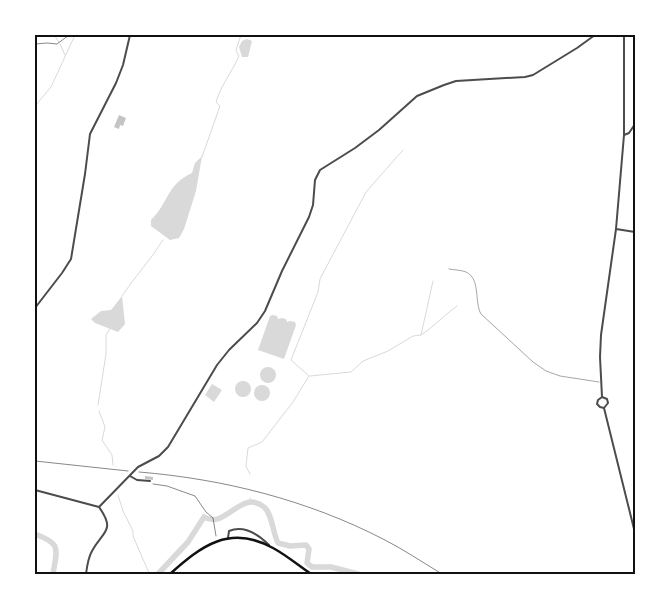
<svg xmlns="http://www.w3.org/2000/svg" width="670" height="609" font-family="'Roboto Condensed',sans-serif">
<rect width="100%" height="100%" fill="#fff"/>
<g fill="#d9d9d9">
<polygon points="247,39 252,41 248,57 242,57 239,47 242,41"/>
<path d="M202,156L196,191L184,229L179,238L170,240L151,226V220C170,201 166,185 192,173L195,163Z"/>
<polygon points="122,296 125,324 118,332 95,323 91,319 101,311 111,310"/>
<polygon points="273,315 277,316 278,319 282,318 286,319 287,322 290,321 295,322 296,325 284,359 258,350 270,316"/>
<circle cx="268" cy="375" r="8"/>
<circle cx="243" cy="389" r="8"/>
<polygon points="212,384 222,390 214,402 205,395"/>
<circle cx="262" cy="393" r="8"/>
</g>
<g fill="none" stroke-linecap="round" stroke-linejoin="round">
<g stroke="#d9d9d9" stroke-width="1">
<polyline points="54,35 59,42"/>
<polyline points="60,44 65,55"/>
<polyline points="35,106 51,87 75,35"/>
<path d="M202,157L220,106L216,102C221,85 232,72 239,56L236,50L241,35"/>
<path d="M122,296C135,276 151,260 163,240"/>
<path d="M421,335C434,327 444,315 457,306"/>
<polyline points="310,376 351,372 363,361 388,351 413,336 421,335 433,281"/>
<polyline points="98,405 106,354 106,335 110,328"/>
<polyline points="99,411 105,427 102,440 112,455 113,465"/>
<polyline points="250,474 246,466 248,448 262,442 293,402 309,376 291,360 318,292 320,279 366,192 403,150"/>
<polyline points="118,495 123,511 133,531 133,536 149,573 152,574"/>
<polyline points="250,502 250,498"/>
</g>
<g stroke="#d9d9d9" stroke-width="5.5">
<path d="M35,534C62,544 57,549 53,574"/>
<path d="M158,574L188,542L204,517C226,530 241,488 264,507C272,513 273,534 278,543L290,546L306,545L309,549L307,563L312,567H331L358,574"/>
</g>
</g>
<g fill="#c4c4c4">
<polygon points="119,115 126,118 123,126 120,125 119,129 114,127"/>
<polygon points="145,476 153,477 153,480 145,479"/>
</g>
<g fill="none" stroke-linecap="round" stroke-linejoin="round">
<g stroke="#111" stroke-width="0.5">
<polyline points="35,44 47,43 57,44 69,35"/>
<polyline points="35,461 128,471"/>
<path d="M139,472C224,479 307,500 383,539C403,549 422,562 442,574"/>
<polyline points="153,484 167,486 195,496 206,512 213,518 216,536"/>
</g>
<path stroke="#4c4c4c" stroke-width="0.5" d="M449,269C455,270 461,270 466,272C481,279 474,302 481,314L533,362L546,371L560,376L599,382"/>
<g stroke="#4c4c4c" stroke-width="2">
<polyline points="624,135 629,133 635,124"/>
<polyline points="616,229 635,232"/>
<polyline points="35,308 62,273 71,259 85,174 90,134 116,83 123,65 130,35"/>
<polyline points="130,476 137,480 150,481"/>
<polyline points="35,490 99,507"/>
<polyline points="99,507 138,467 159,456 168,447 217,365 229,350 257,323 265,311 282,271 309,217 313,205 315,180 320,170 355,148 379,130 417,96 444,85 456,81 525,77 533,75 577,48 595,35"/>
<path d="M228,538L229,531C244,525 258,534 269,545"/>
<path d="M86,574C87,566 88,558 92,551C103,531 116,531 99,507"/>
</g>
<g stroke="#4c4c4c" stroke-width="2">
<polyline points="624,35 624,135 616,229 601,335 600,357 602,397 598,400 597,404 600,407 604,408 635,533"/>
<polyline points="602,397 607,399 608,403 604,408"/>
</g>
<path stroke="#111" stroke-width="2.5" d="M170,574C201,546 230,524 273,548C286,555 298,565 311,574"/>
</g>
<rect width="670" height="609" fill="none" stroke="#ffffff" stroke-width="72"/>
<rect x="36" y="36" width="598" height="537" fill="none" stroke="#111" stroke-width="2"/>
</svg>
